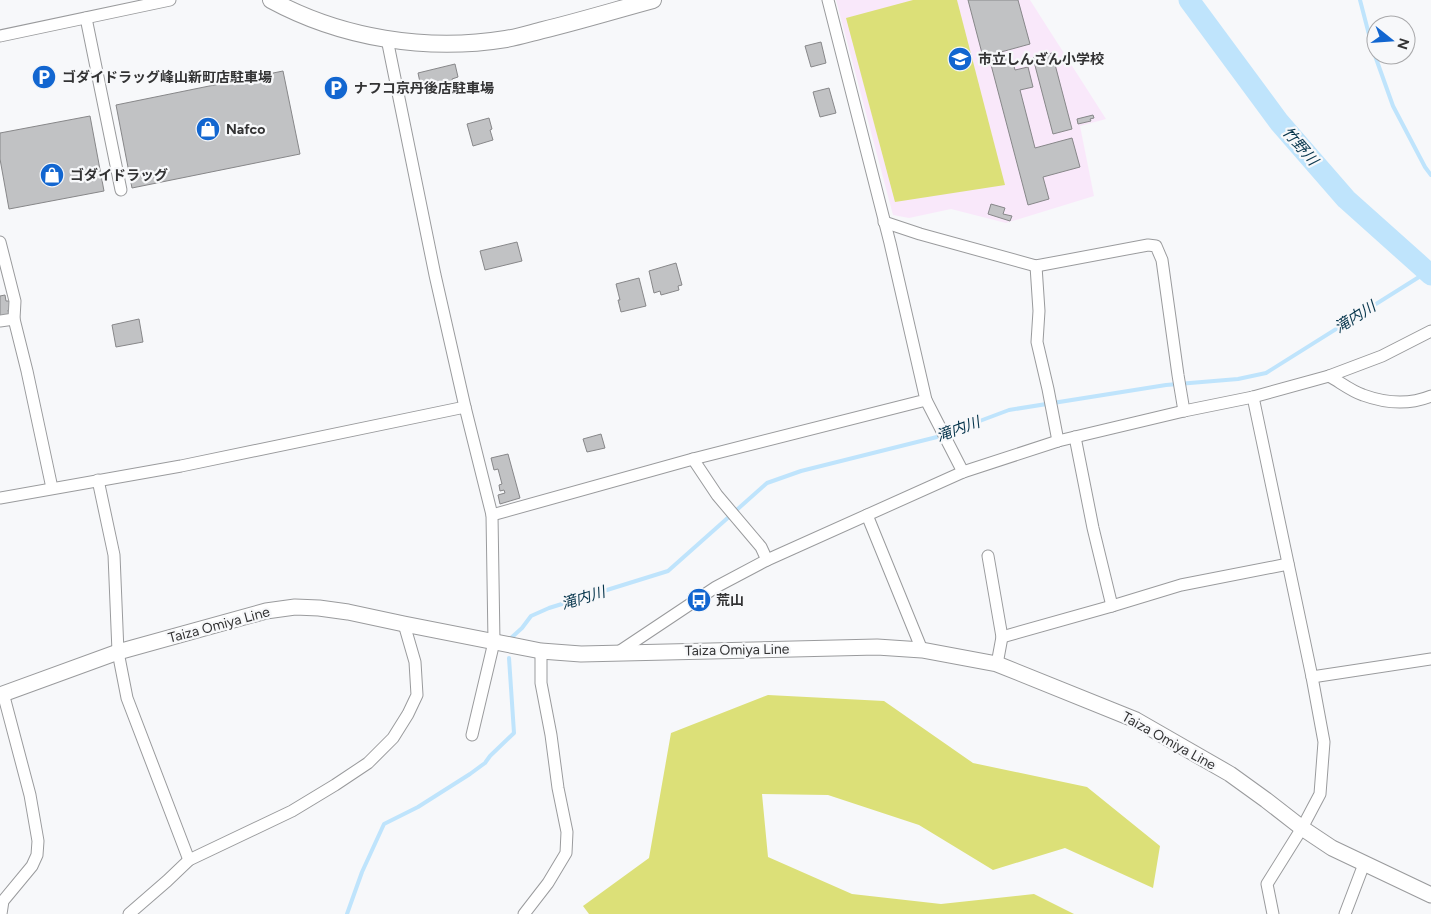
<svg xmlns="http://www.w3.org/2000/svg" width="1431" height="914" font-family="Figtree,'Noto Sans JP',sans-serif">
<rect width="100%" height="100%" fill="#f7f8fa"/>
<polygon fill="#f9e8fa" points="836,0 1030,0 1106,119 1080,126 1094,196 1006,223 951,209 909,218 893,215"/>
<g fill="#dce078">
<polygon points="913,0 957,0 1005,185 895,202 846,18"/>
<polygon points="768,695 884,701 973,763 1087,787 1160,846 1153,888 1065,848 993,870 919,825 828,795 762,794 768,857 852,894 941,904 1034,894 1074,914 589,914 583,906 649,858 671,733"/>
</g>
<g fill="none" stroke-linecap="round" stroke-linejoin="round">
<g stroke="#bfe4fc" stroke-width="4">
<polyline points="1360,0 1373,50 1393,106 1425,167 1431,175"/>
<polyline points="511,638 522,628 531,616 549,608 668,571 767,483 801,471 937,437 1009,410 1166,385 1238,379 1266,373 1427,272"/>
<polyline points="347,914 362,872 384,824 418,807 470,774 485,763 490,756 514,733 509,658"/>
</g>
<polyline stroke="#bfe4fc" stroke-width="21" points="1189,0 1279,122 1346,199 1431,275"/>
</g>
<g fill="#c1c2c4" stroke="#878789">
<polygon points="968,0 1018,0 1030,44 983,57"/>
<polygon points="821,42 826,63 811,67 805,46"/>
<polygon points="1052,53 1072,129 1053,134 1033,58"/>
<polygon points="1011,55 1015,70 1028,67 1033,87 1020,90 1035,148 1072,138 1080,167 1043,177 1049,199 1028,205 990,61"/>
<polygon points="455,64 458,77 452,79 453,83 424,89 423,86 421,87 418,73"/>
<polygon points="283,71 300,154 132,188 116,105"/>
<polygon points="829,88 836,113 820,117 813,92"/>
<polygon points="1093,115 1094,118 1090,119 1091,121 1078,124 1077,119"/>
<polygon points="90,116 104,191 9,209 0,159 0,133"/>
<polygon points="489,118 492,129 490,130 493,140 473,146 467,124"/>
<polygon points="991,204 1005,208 1003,214 1012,216 1010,221 988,214"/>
<polygon points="517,242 522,261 485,270 480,251"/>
<polygon points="676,263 682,285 678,286 679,290 661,295 660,291 654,293 649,271"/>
<polygon points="639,278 646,306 621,312 618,300 620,300 616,284"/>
<polygon points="5,295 6,301 10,301 12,309 8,310 9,316 0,318 0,296"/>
<polygon points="139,319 143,342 116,347 112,325"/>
<polygon points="601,434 605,448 587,452 583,439"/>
<polygon points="508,454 520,498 500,504 498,495 505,493 504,490 500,491 499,485 502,484 498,469 494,470 491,458"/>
</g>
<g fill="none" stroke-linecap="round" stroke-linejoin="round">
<g stroke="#9a9b9d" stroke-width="13">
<g id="minor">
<polyline points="86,18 121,190"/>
<polyline points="0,36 170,0"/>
<polyline points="387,39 435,275 465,407 492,515"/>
<polyline points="884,222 920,234 1036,266 1148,245 1156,246 1162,260 1178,375 1184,411"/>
<polyline points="0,242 15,301 14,319 27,371 52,488"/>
<polyline points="1036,266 1039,311 1037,342 1048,389 1058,441"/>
<polyline points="0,321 14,319"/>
<path d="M1329,376C1340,382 1351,391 1363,395C1385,403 1409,405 1431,396"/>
<polyline points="1253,397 1312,677 1324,742 1320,794 1302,828 1267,884 1273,914"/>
<polyline points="926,400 963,472"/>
<polyline points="1075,437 1093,528 1112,606"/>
<polyline points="693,459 717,495 761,547 767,560"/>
<polyline points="98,480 114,555 118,652 127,698 189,860"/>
<polyline points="0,498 181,466 465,407"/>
<polyline points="867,515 922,650"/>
<polyline points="988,556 1002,637 997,664"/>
<polyline points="1002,637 1112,606 1181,585 1288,564"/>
<polyline points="617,653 716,587 767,560 963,472 1058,441 1184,411 1253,397 1329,376 1382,356 1431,331"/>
<polyline points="1312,677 1431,659"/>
<polyline points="472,735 494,642 492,515 693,459 926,400 890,243 828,0"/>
<polyline points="1,914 3,901 32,866 37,855 38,841 30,795 3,693"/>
<polyline points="129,914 167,881 189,860 292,811 335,785 368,763 393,738 408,714 417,695 415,662 404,624"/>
<polyline points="524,914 548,883 566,853 567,832 558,788 551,735 541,683 541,651"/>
<polyline points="1345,914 1364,864"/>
</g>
</g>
<g stroke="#9a9b9d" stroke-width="17">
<polyline id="major" points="0,695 118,652 266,611 295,607 319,608 348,612 404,624 541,651 581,654 877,647 922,650 997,664 1136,720 1230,774 1266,800 1302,828 1332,848 1431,895"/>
</g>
<g stroke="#9a9b9d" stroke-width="18">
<path id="highway" d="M271,0C341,38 426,52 506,39C518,37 531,33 543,30C580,21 616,10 653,0"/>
</g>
<use href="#minor" stroke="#fff" stroke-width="11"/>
<use href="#major" stroke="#fff" stroke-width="15"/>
<use href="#highway" stroke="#fff" stroke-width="16"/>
</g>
<defs>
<g id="school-disc" transform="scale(1.25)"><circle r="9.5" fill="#1266d0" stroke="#f7f8fa"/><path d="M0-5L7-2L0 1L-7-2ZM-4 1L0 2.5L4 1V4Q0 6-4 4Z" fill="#fff"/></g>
<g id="parking-disc" transform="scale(1.25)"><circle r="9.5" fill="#1266d0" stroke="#f7f8fa"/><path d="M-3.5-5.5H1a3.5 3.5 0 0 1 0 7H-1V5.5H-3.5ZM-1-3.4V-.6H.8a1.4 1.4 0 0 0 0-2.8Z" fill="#fff"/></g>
<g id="shop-disc" transform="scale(1.25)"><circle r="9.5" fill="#1266d0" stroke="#f7f8fa"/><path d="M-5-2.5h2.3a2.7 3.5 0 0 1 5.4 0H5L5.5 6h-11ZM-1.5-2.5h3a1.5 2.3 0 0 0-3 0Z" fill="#fff"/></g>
<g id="bus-disc" transform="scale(1.25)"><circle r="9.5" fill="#1266d0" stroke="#f7f8fa"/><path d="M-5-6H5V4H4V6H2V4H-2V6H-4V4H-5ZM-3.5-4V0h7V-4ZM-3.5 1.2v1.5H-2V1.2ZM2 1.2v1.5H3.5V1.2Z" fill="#fff"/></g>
</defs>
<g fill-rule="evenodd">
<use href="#school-disc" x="960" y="59"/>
<use href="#parking-disc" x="44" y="77"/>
<use href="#parking-disc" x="336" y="88"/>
<use href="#shop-disc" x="208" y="129"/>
<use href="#shop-disc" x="52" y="175"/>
<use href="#bus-disc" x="699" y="600"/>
</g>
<g text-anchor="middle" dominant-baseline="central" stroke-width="4.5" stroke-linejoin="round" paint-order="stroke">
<g font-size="14" font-weight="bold" fill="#333334" stroke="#f7f8fa" text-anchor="start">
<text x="978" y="59">市立しんざん小学校</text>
<text x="62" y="77">ゴダイドラッグ峰山新町店駐車場</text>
<text x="354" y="88">ナフコ京丹後店駐車場</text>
<text x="226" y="129">Nafco</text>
<text x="70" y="175">ゴダイドラッグ</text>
<text x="716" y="600">荒山</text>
</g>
<g font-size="14" fill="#333334" stroke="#f7f8fa">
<text transform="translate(219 625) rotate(-15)">Taiza Omiya Line</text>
<text transform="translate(737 650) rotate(-1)">Taiza Omiya Line</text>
<text transform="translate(1169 741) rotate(29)">Taiza Omiya Line</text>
</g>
<g font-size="15" font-style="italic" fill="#05344b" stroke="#f7f8fa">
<text transform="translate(1300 146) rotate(49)">竹野川</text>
<text transform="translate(1355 317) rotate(-32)">滝内川</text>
<text transform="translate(958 429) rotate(-20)">滝内川</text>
<text transform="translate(583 598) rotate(-17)">滝内川</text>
</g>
</g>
<g transform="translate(1391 40) rotate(107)"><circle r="24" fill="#f7f8fa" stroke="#a9a9ab"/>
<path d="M0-4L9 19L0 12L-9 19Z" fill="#1266d0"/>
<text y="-8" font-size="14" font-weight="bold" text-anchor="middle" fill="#333334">N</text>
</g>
</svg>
